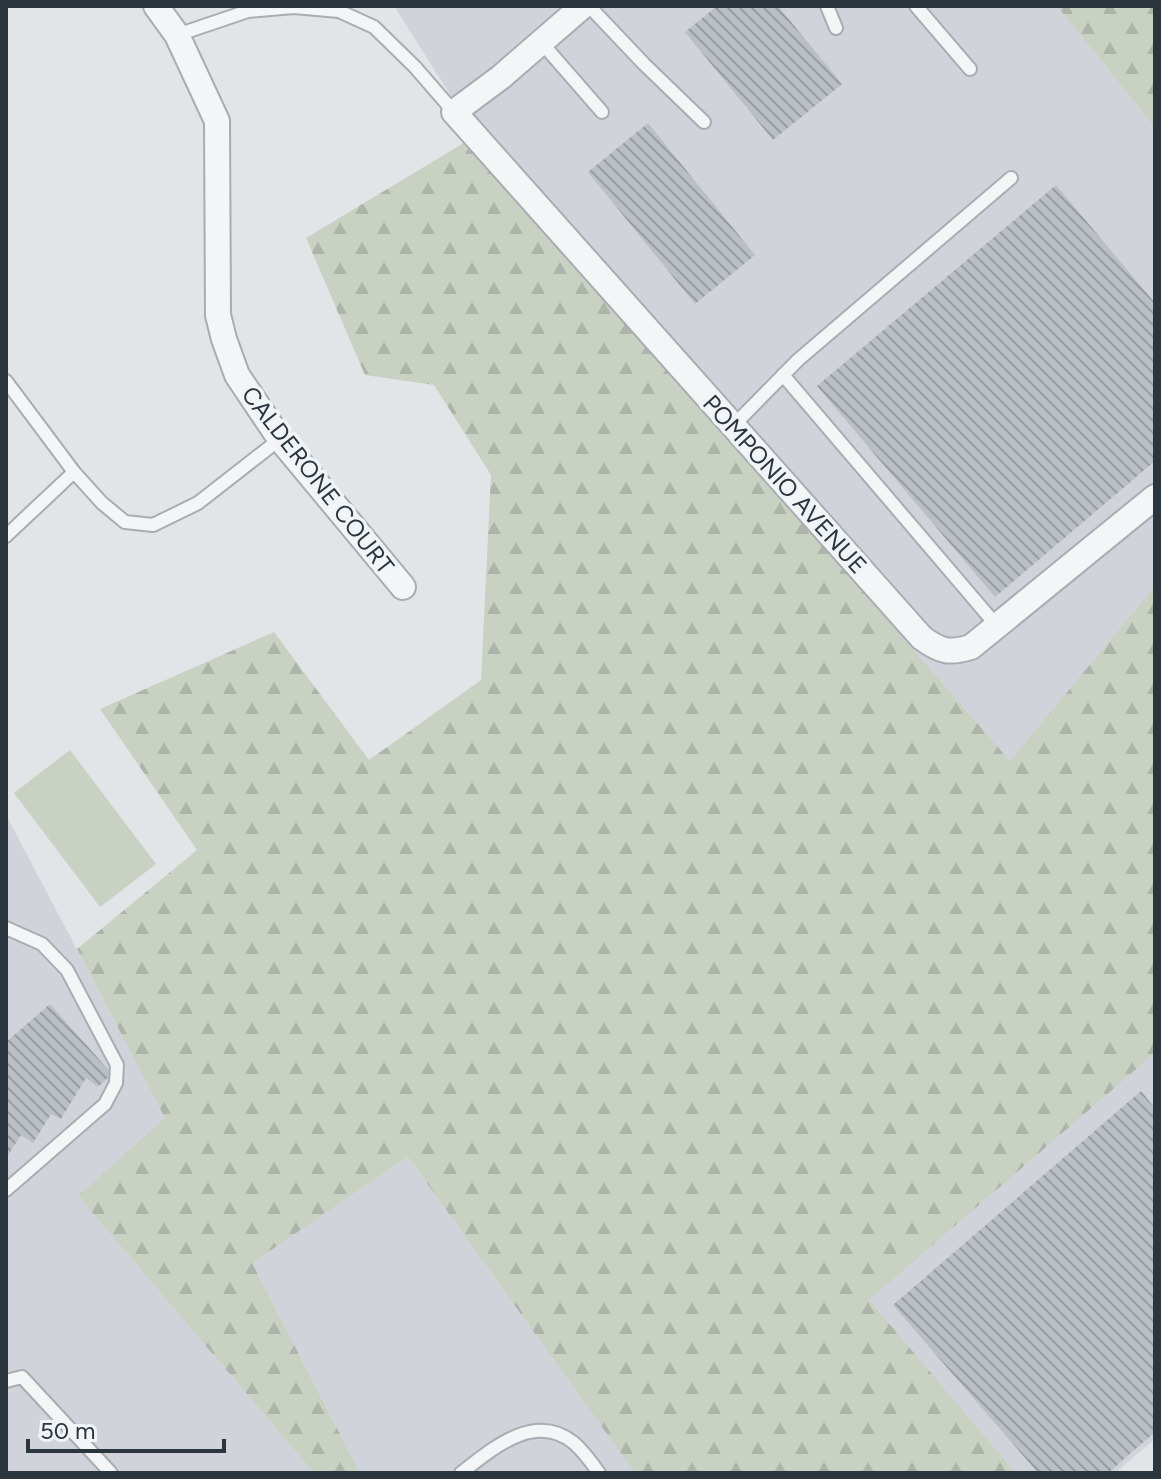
<svg xmlns="http://www.w3.org/2000/svg" width="1161" height="1479" font-family="Figtree,sans-serif">
<defs>
<pattern id="forest-firs" width="22" height="20" patternUnits="userSpaceOnUse" patternTransform="scale(2)"><rect width="22" height="20" fill="#c9d1c3"/><path d="M5 1l3.5 6h-7zM16 11l3.5 6h-7z" fill="#adb4a9"/></pattern>
<pattern id="building-back-hatch" width="6" height="6" patternUnits="userSpaceOnUse" patternTransform="scale(2)"><rect width="6" height="6" fill="#b9bfc4"/><path d="M-1 5l2 2M0 0l6 6M5-1l2 2" fill="none" stroke="#979ca1"/></pattern>
</defs>
<rect width="100%" height="100%" fill="#e1e5e8"/>
<g fill="#d0d4da">
<polygon points="394,6 1057,6 1155,128 1155,586 1010,762 505,181"/>
<polygon points="6,815 166,1118 78,1196 314,1473 6,1473"/>
<polygon points="1155,1053 1155,1439 1115,1473 1016,1473 868,1300"/>
<polygon points="408,1157 635,1473 360,1473 252,1263"/>
</g>
<polygon fill="#c9d1c3" points="70,750 156,864 100,907 14,793"/>
<g fill="url(#forest-firs)">
<polygon points="1057,6 1155,6 1155,128"/>
<polygon points="472,138 505,181 1010,761 1155,586 1155,1053 869,1300 1016,1473 635,1473 408,1157 252,1263 360,1473 314,1473 78,1196 165,1118 77,949 197,850 100,709 274,632 369,760 481,680 491,475 434,385 365,375 306,238"/>
</g>
<g fill="url(#building-back-hatch)">
<polygon points="717,6 778,6 842,84 773,140 685,32"/>
<polygon points="648,123 755,255 695,304 588,172"/>
<polygon points="1056,185 1155,303 1155,461 995,597 817,386"/>
<polygon points="50,1004 112,1074 98,1087 86,1078 61,1119 51,1114 33,1143 21,1135 6,1158 6,1042"/>
<polygon points="1141,1091 1155,1108 1155,1432 1108,1473 1038,1473 893,1305"/>
</g>
<g fill="none" stroke-linecap="round" stroke-linejoin="round">
<g stroke="#a7adb2" stroke-width="16">
<g id="service">
<polyline points="589,6 644,64 704,122"/>
<polyline points="827,6 836,28"/>
<polyline points="916,6 970,69"/>
<polyline points="177,35 248,11 294,7 339,11 374,27 415,67 454,112"/>
<polyline points="541,42 602,112"/>
<polyline points="783,375 997,626"/>
<polyline points="6,381 74,472 102,503 125,522 153,525 198,503 280,439"/>
<polyline points="733,426 798,360 1011,178"/>
<polyline points="6,536 74,472"/>
<polyline points="6,928 42,944 67,970 117,1065 116,1083 105,1104 6,1190"/>
<polyline points="6,1381 22,1377 111,1473"/>
<path d="M461,1473C492,1449 535,1411 574,1443C583,1451 592,1463 599,1473"/>
</g>
</g>
<g stroke="#a7adb2" stroke-width="28">
<g id="minor">
<polyline points="156,6 177,35 217,121 218,315 224,339 237,375 280,439 403,587"/>
<path d="M583,6L501,77L454,112L922,638C940,651 949,654 971,647L1155,497"/>
</g>
</g>
<use href="#service" stroke="#f3f5f7" stroke-width="12"/>
<use href="#minor" stroke="#f3f5f7" stroke-width="24"/>
</g>
<g text-anchor="middle" dominant-baseline="central" stroke-width="7" stroke-linejoin="round" paint-order="stroke">
<g font-size="24" fill="#2b353e" stroke="#f1f4f6">
<text transform="translate(318 480) rotate(52)">CALDERONE COURT</text>
<text transform="translate(785 484) rotate(48)">POMPONIO AVENUE</text>
</g>
</g>
<rect width="1161" height="1479" fill="none" stroke="#2b353e" stroke-width="16"/>
<path d="M28 1439v12h196v-12" fill="none" stroke="#2b353e" stroke-width="4"/>
<text x="40" y="1439" font-size="24" fill="#2b353e" stroke="#f1f4f6" stroke-width="6" paint-order="stroke">50 m</text>
</svg>
